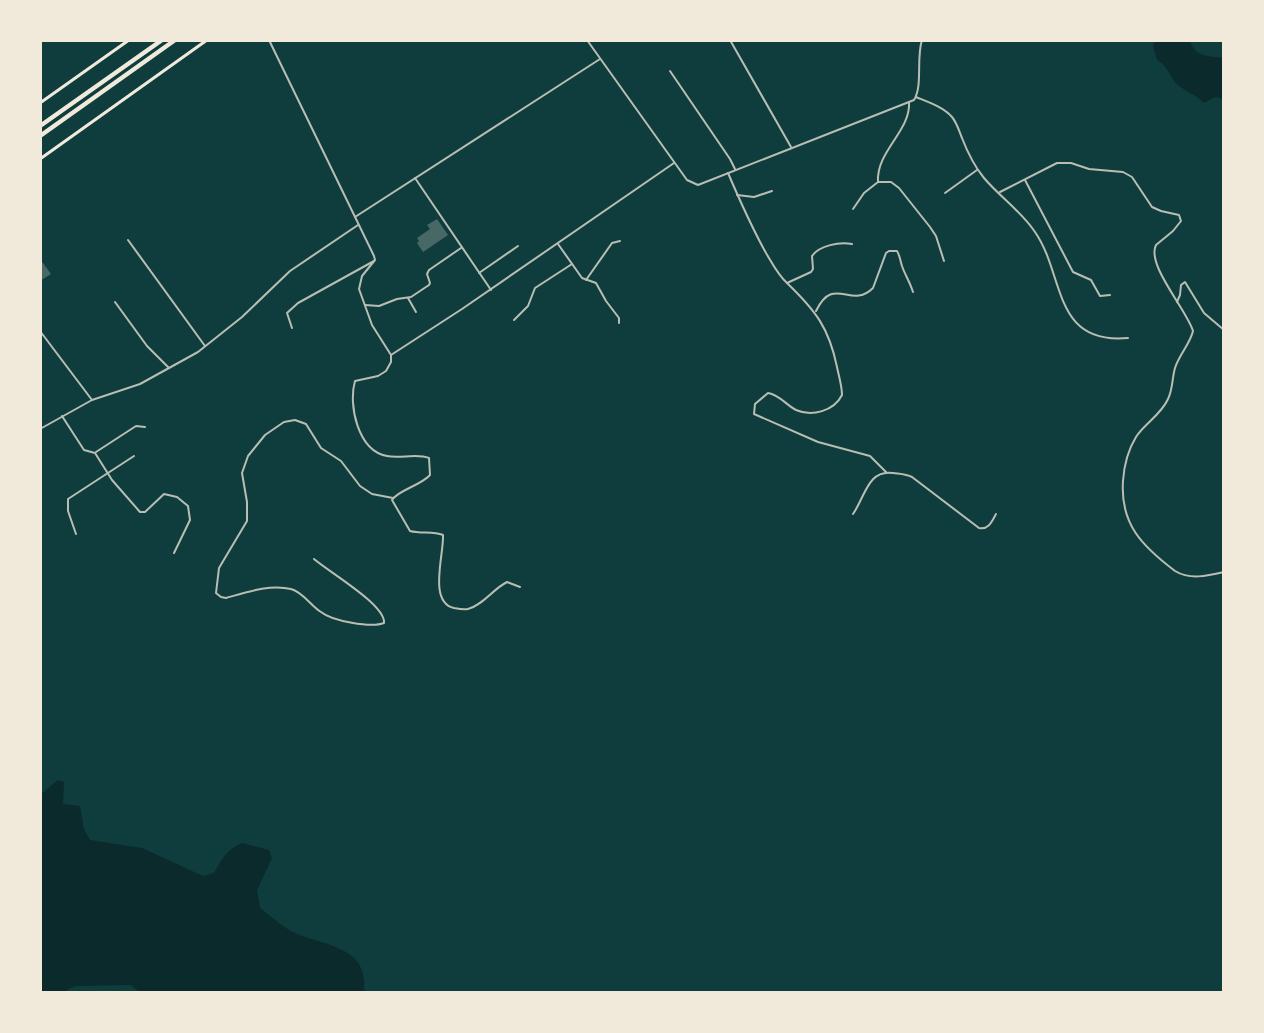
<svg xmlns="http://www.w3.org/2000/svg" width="1264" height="1033" font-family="'Asap Condensed',sans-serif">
<rect width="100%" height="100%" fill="#0f3d3e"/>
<g fill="#0a2a2b">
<path d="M1155,41H1190C1195,57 1209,56 1223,58V103L1221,98L1215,97L1204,103C1195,94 1187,92 1179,86C1169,78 1169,66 1157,60L1153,46Z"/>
<path d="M58,780L64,782L63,804L80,806L84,829L90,840L142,848L203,876L214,873C222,859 227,849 242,843L269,850L272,858L257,890L260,908C270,915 280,925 291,931C320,946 368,944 364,989L367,992H139L131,985L76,986L68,989L67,992H41V794Z"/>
</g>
<g fill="#486865">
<polygon points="437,219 448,235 423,252 417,243 419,241 417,238 430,229 427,225"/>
<polygon points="40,259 51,274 40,281"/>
</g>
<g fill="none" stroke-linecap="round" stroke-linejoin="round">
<g stroke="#b8beb3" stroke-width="2">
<path d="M269,40L374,256L375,260L362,276L359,289L372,325L391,355V362L386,371L378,376L355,381C348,405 358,451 387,456C400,459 416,453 429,458L430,475C420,486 398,490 392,500L410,531C421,534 433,531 443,535C444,555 428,602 454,608C459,609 464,610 468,609C483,605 493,589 507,582L520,587"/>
<path d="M587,40L687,180L698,185L914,100C923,86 916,58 922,40"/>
<polyline points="730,40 791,147"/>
<polyline points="670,71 730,159 735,169"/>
<path d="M916,97C928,102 943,107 952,117C957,123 959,131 962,138C967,151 975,167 984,178C1000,197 1021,211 1035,232C1065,275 1052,345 1128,338"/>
<path d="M728,173C740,201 751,226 766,253C772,263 778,275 787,283L811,272L813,269L812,256C820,245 839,242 852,244"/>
<polyline points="415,178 491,290"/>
<polyline points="1025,180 1073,272 1091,280 1100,296 1110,295"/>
<polyline points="878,182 891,182 899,188 930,227 936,236 944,261"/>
<path d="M1000,192L1057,163H1071L1089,169L1123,172L1132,177L1152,207L1161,211L1179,215L1181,221L1173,231L1156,245C1146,265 1187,310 1193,331C1190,344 1179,355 1175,368C1172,378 1173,389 1168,399C1161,415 1144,424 1136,437C1128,450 1124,466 1123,481C1120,524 1142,546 1175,571C1190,580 1207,576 1224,572"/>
<polyline points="945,193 977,170"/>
<polyline points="737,195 754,197 772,191"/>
<path d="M853,209L864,193L878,182C876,151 911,131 909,102"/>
<polyline points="355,217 600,59"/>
<polyline points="128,240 205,346"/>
<polyline points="558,244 582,278 596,283 606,301 619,318 619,323"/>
<polyline points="479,273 518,246"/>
<polyline points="586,280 612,243 620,241"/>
<path d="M787,283C816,311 829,328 837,367C839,377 842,386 842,395C834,411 812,417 796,410C786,405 780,395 768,393L755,404L754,414L818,442L870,456L886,472"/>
<polyline points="408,298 416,312"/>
<polyline points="115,302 147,346 169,368"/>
<polyline points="1177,302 1180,295 1181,285 1185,282 1204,313 1224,330"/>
<polyline points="365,305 379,306 397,299 411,297 429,285 430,283 427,274 429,270 461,248"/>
<path d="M816,311C834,274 851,310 873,288L886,253L889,251H897C900,256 900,260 902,266C905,275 910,282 913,292"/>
<polyline points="514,320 528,306 535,288 572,264"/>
<polyline points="292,328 287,313 298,303 374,261"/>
<polyline points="40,331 92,400"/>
<polyline points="391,355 462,309 674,163"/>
<polyline points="62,416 84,450 95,453 112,480 140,512 145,512 164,494 177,497 188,506 190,520 174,553"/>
<polyline points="40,429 92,400 140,384 198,352 242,317 290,271 358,225"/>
<polyline points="96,452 136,426 145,427"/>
<path d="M853,514C865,497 868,469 893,473C900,474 906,474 912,477L979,528C989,530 992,521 996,514"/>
<polyline points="76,534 68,511 68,499 134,456"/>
<path d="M314,559C329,572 386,605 384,623C371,628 332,621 321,612C311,606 303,592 291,589C270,584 247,592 226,598L221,597L216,593L219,568L247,521V502L242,473L248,456L265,435L284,422L295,420L306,424L321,448L341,461L360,486L372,494L393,498"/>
</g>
<g stroke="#f1e9da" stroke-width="3">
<polyline points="40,103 129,40"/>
<polyline points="40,159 207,40"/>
</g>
<g stroke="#f1e9da" stroke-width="4.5">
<polyline points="40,126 162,40"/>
<polyline points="40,136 175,40"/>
</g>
</g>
<rect width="1264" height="1033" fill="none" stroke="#f1e9da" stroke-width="84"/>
</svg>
